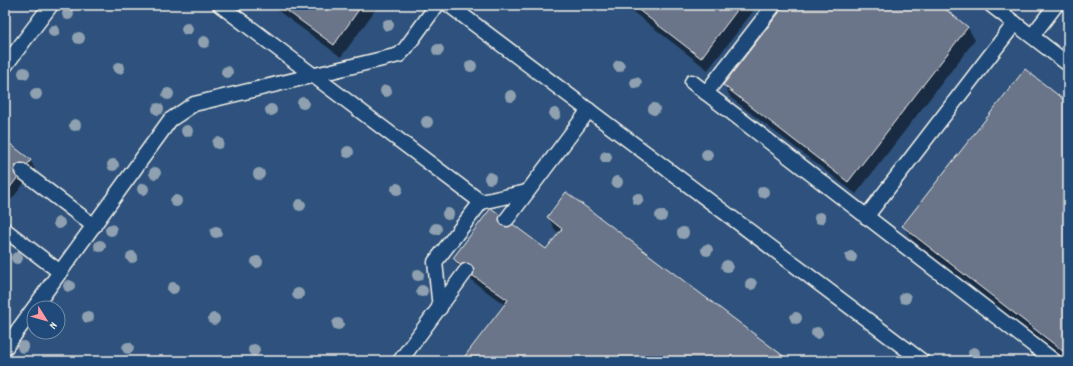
<svg xmlns="http://www.w3.org/2000/svg" width="1073" height="366" font-family="Dekko,sans-serif">
<rect width="100%" height="100%" fill="#2e527d"/>
<filter id="ink" filterUnits="userSpaceOnUse"><feTurbulence type="fractalNoise" baseFrequency=".025" numOctaves="2"/><feDisplacementMap in="SourceGraphic" scale="8" xChannelSelector="R" yChannelSelector="G"/><feConvolveMatrix kernelMatrix="1 2 1 2 8 2 1 2 1" color-interpolation-filters="sRGB"/></filter>
<g filter="url(#ink)">
<g fill="#0007">
<polygon points="270,5 379,5 341,57"/>
<polygon points="624,5 758,5 708,70"/>
<polygon points="786,5 938,5 968,28 975,40 856,194 731,98 724,85"/>
<polygon points="1068,104 1068,361 911,239 903,226"/>
<polygon points="5,142 30,160 35,169 5,208"/>
<polygon points="548,217 788,361 463,361 505,305 475,283 461,271 454,258 546,251 560,233 555,230"/>
</g>
<g fill="#6b748a" stroke="#f4f1e8">
<polygon points="279,5 362,5 334,45"/>
<polygon points="632,5 741,5 701,58"/>
<polygon points="785,5 940,5 968,27 848,182 723,85"/>
<polygon points="1025,69 1068,103 1068,355 902,226"/>
<polygon points="5,140 31,160 5,194"/>
<polygon points="566,192 790,361 461,361 508,300 466,271 453,258 491,208 546,249 562,229 547,217"/>
<polygon points="441,356 447,361 437,361"/>
</g>
<g fill="none" stroke-linecap="round" stroke-linejoin="round">
<g stroke="#f4f1e8" stroke-width="17">
<g id="service">
<polyline points="220,5 481,202"/>
<polyline points="449,5 922,361"/>
<polyline points="991,5 1068,64"/>
<polyline points="1032,36 1056,5"/>
<polyline points="5,66 51,5"/>
<polyline points="692,82 1054,361"/>
<polyline points="706,93 774,5"/>
<polyline points="22,171 94,226"/>
<polyline points="866,217 1015,23"/>
<polyline points="507,219 589,110"/>
<polyline points="5,230 60,272"/>
<polyline points="440,308 435,262 481,202 527,192"/>
<polyline points="5,348 170,120 194,104 399,55 405,49 437,5"/>
<polyline points="400,361 466,271"/>
</g>
</g>
<use href="#service" stroke="#1f4a7a" stroke-width="14"/>
</g>
<g fill="#8fa0b0">
<circle cx="68" cy="14" r="6"/>
<circle cx="388" cy="25" r="6"/>
<circle cx="187" cy="29" r="6"/>
<circle cx="54" cy="31" r="6"/>
<circle cx="79" cy="38" r="6"/>
<circle cx="204" cy="42" r="6"/>
<circle cx="438" cy="50" r="6"/>
<circle cx="471" cy="66" r="6"/>
<circle cx="619" cy="66" r="6"/>
<circle cx="119" cy="68" r="6"/>
<circle cx="227" cy="72" r="6"/>
<circle cx="24" cy="73" r="6"/>
<circle cx="636" cy="83" r="6"/>
<circle cx="386" cy="91" r="6"/>
<circle cx="36" cy="94" r="6"/>
<circle cx="168" cy="94" r="6"/>
<circle cx="511" cy="96" r="6"/>
<circle cx="303" cy="103" r="6"/>
<circle cx="158" cy="109" r="6"/>
<circle cx="654" cy="109" r="6"/>
<circle cx="271" cy="110" r="6"/>
<circle cx="555" cy="114" r="6"/>
<circle cx="427" cy="122" r="6"/>
<circle cx="75" cy="125" r="6"/>
<circle cx="187" cy="131" r="6"/>
<circle cx="218" cy="143" r="6"/>
<circle cx="348" cy="152" r="6"/>
<circle cx="707" cy="155" r="6"/>
<circle cx="606" cy="157" r="6"/>
<circle cx="113" cy="165" r="6"/>
<circle cx="155" cy="173" r="6"/>
<circle cx="259" cy="174" r="6"/>
<circle cx="490" cy="178" r="6"/>
<circle cx="617" cy="182" r="6"/>
<circle cx="143" cy="189" r="6"/>
<circle cx="397" cy="189" r="6"/>
<circle cx="763" cy="192" r="6"/>
<circle cx="638" cy="199" r="6"/>
<circle cx="176" cy="201" r="6"/>
<circle cx="300" cy="205" r="6"/>
<circle cx="448" cy="214" r="6"/>
<circle cx="661" cy="216" r="6"/>
<circle cx="820" cy="218" r="6"/>
<circle cx="59" cy="223" r="6"/>
<circle cx="436" cy="229" r="6"/>
<circle cx="111" cy="230" r="6"/>
<circle cx="216" cy="232" r="6"/>
<circle cx="683" cy="233" r="6"/>
<circle cx="100" cy="246" r="6"/>
<circle cx="707" cy="250" r="6"/>
<circle cx="132" cy="257" r="6"/>
<circle cx="851" cy="257" r="6"/>
<circle cx="17" cy="258" r="6"/>
<circle cx="257" cy="262" r="6"/>
<circle cx="727" cy="266" r="6"/>
<circle cx="418" cy="275" r="6"/>
<circle cx="751" cy="284" r="6"/>
<circle cx="69" cy="286" r="6"/>
<circle cx="173" cy="288" r="6"/>
<circle cx="422" cy="291" r="6"/>
<circle cx="298" cy="294" r="6"/>
<circle cx="905" cy="298" r="6"/>
<circle cx="88" cy="317" r="6"/>
<circle cx="796" cy="318" r="6"/>
<circle cx="214" cy="319" r="6"/>
<circle cx="338" cy="324" r="6"/>
<circle cx="817" cy="333" r="6"/>
<circle cx="23" cy="347" r="6"/>
<circle cx="128" cy="348" r="6"/>
<circle cx="254" cy="350" r="6"/>
<circle cx="974" cy="353" r="6"/>
</g>
</g>
<rect width="1073" height="366" fill="none" stroke="#1f4a7a" stroke-width="20"/>
<rect x="10" y="10" width="1053" height="346" fill="none" stroke="#f4f1e8" stroke-width="1.5" filter="url(#ink)"/>
<g transform="translate(46 320) rotate(127)"><circle r="19" fill="#1f4a7a" stroke="#748da6"/>
<path d="M0-3L7 15L0 10L-7 15Z" fill="#ff9aa2"/>
<text y="-6" font-size="11" font-weight="bold" text-anchor="middle" fill="#f4f1e8">N</text>
</g>
</svg>
